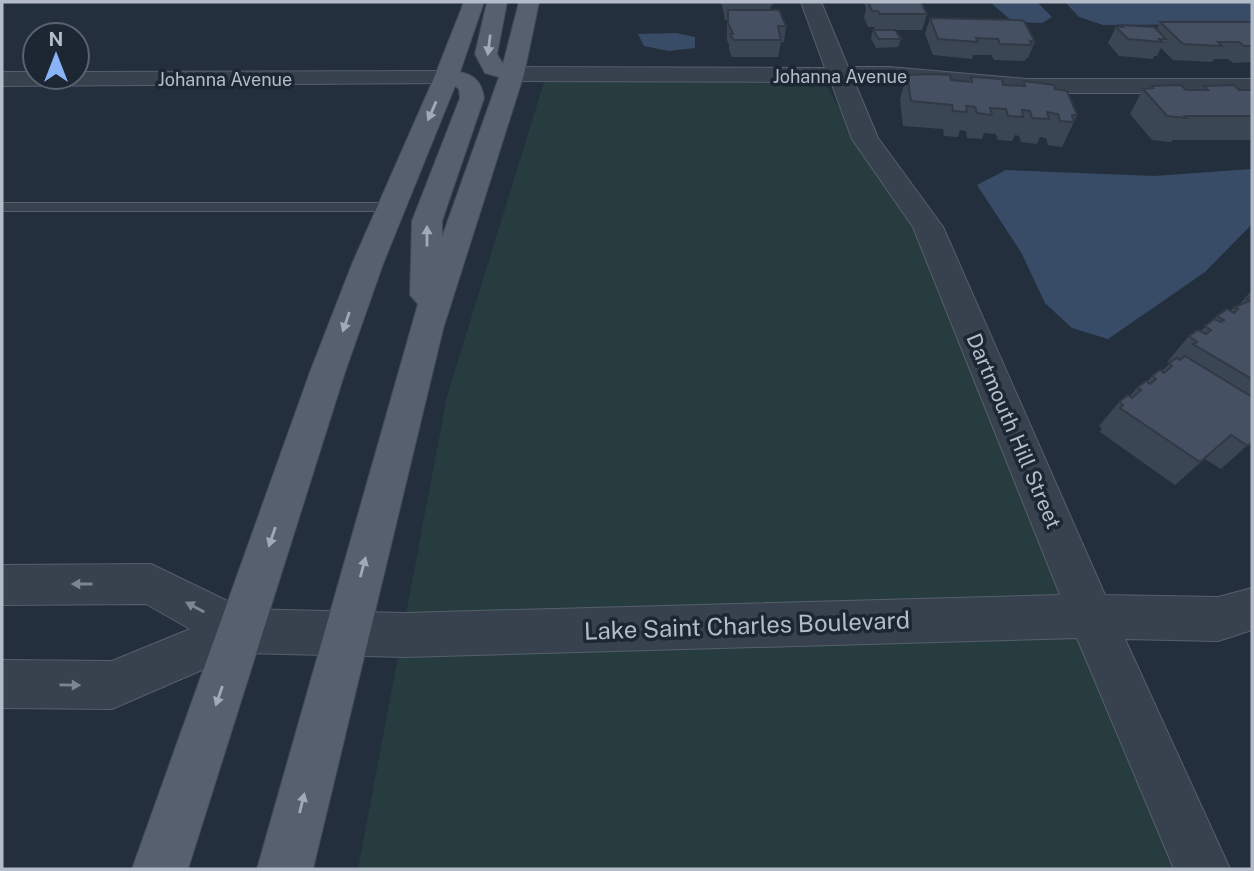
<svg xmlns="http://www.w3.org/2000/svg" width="1254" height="871" font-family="'Public Sans',sans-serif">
<rect width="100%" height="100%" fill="#242f3e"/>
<polygon fill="#263c3f" points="545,79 823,79 871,166 938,266 1079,614 1189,869 358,869 447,396"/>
<g fill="#394c67">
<polygon points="990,2 1037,2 1052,17 1042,23 1013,22"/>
<polygon points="1065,2 1252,2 1252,24 1103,25 1079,17"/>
<polygon points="676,33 695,37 695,48 669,51 644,46 638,34"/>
<polygon points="1252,169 1252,224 1205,272 1108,339 1072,328 1045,303 1021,252 977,185 1006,170 1154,176"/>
</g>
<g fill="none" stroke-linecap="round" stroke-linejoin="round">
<g stroke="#565f6c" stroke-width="2">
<polygon id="service" points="2,203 390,203 397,207 390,211 2,211"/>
</g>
<g stroke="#565f6c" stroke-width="2">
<g id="minor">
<polygon points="801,2 821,2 848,67 889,67 1027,79 1252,79 1252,93 1027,93 889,81 854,81 878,138 943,227 1105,595 1218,597 1252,588 1252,630 1218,641 1125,639 1230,869 1174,869 1077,638 405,657 241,653 112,709 2,708 2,660 112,661 190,629 146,604 2,605 2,565 151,564 244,609 405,613 1060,595 913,227 852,139 831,82 512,81 504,79 500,74 504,69 512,67 825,68"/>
<polygon points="447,71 455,73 459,78 455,83 2,86 2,72 35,72 35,77 77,77 77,72"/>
</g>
</g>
<g stroke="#414a57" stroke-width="2">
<path id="primary" d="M464,2H484L460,72C475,75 482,83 484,98L442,221V237L499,77L485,73L475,54L487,2H507L497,54L503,64L519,2H539L524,74L443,329L313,869H257L418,304L410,295L412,221L460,98L459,89L455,86L383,264L345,372L188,869H132L310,372L352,264L434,78Z"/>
</g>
<use href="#service" fill="#38414e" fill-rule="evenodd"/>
<use href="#minor" fill="#38414e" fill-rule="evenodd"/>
<use href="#primary" fill="#56606e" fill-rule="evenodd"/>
</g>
<g fill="#3b4654">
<polygon points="719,2 774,2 773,5 771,5 770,10 786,26 784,42 781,42 778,57 732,57 729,50 729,45 727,40 727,20 725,20 722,5"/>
<polygon points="864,2 921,2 927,14 922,30 896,30 901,39 898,47 876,48 871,38 873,30 875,30 874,27 868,27 864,18 866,9"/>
<polygon points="930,18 1035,42 1028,58 1026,58 1025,61 994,60 991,55 973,55 972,59 933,55 925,34"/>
<polygon points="1160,22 1252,22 1252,62 1233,63 1228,59 1214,59 1212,62 1173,60 1161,48 1157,56 1154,56 1153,59 1119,56 1108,43 1116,27 1119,27 1120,25 1156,30"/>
<polygon points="907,75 970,82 971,77 1003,85 1021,86 1024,81 1055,89 1077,115 1074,121 1074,122 1062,147 1048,145 1046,138 1040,137 1037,144 1021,142 1019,136 1015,135 1012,141 998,140 996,134 984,133 982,139 967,138 966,131 960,130 958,137 944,136 943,129 903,126 900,99"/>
<polygon points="1151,86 1186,90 1201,90 1204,86 1239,90 1252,90 1252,140 1173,140 1171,142 1152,140 1130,114 1143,89 1149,89"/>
<polygon points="1252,290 1252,441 1221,469 1205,459 1175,485 1100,432 1102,429 1099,426 1119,402 1130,396 1137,388 1147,382 1152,376 1162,371 1170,363 1168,361 1189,336 1201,331 1217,316 1231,311 1234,307 1239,305"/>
</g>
<polygon fill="#303945" points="1231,435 1205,459 1175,485 1200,462"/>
<g fill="#455162" stroke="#303945" stroke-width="2">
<polygon points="868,2 921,2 927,14 880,14 878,11 872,11"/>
<polygon points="728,10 779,10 786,26 778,26 781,40 734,40 730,34 733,34 728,23"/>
<polygon points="930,18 1018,20 1024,21 1035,42 1030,41 1032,45 1000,44 998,39 976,38 978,42 938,39"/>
<polygon points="1160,22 1252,22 1252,46 1244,46 1239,42 1218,42 1222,46 1183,44"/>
<polygon points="1120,25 1154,27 1166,39 1159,39 1162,42 1128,39 1116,27 1123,27"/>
<polygon points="873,30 895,30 901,39 879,39"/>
<polygon points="933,74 950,75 951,80 972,82 971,77 987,78 1002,79 1003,85 1025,86 1024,81 1054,85 1055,89 1067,91 1077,115 1072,115 1074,122 1060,121 1058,114 1047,112 1049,119 1032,118 1030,111 1022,110 1023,117 1008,116 1006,109 990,108 992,115 977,113 975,107 966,106 967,112 953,111 952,105 911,101 907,75"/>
<polygon points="1181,85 1186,90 1208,90 1204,86 1234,85 1239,90 1252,90 1252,116 1185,116 1187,118 1167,116 1143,89 1153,88 1151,86"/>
<polygon points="1252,296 1252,379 1193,344 1197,342 1189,336 1198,330 1206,334 1211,330 1205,326 1214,319 1221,322 1224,320 1217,316 1227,309 1234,313 1238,309 1234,307 1250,301 1247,299"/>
<polygon points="1185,356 1252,397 1252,441 1248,446 1231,435 1200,462 1120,408 1123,405 1119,402 1128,395 1132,398 1141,390 1137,388 1146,381 1150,384 1156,379 1152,376 1160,370 1164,373 1172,366 1169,363 1177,358 1180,360"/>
</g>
<defs><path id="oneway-solid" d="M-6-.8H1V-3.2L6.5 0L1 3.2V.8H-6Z" transform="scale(1.75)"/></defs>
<g fill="#a1aab7">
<use href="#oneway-solid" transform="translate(489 45) rotate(97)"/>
<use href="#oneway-solid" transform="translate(432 111) rotate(114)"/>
<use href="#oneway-solid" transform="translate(427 236) rotate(-90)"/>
<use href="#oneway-solid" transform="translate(346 322) rotate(109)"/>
<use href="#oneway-solid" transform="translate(272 537) rotate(109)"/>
<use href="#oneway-solid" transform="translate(363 567) rotate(-75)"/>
<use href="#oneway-solid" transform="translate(219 696) rotate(109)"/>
<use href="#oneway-solid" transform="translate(302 803) rotate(-76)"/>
</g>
<g fill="#7c8592">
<use href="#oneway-solid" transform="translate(82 584) rotate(180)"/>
<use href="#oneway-solid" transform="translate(195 607) rotate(-152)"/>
<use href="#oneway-solid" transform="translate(70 685) rotate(1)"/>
</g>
<g text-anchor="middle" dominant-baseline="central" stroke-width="7" stroke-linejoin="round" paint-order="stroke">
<g font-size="18" fill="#b4bcc9" stroke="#1d2633">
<text x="840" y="76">Johanna Avenue</text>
<text x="225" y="79">Johanna Avenue</text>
</g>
<g font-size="21" fill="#b4bcc9" stroke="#1d2633">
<text transform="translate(1014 431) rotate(67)">Dartmouth Hill Street</text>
</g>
<g font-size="24" fill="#b4bcc9" stroke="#1d2633">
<text transform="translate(747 625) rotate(-2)">Lake Saint Charles Boulevard</text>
</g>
</g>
<rect width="1254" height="871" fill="none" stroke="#b4bcc9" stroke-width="7"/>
<g transform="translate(56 56)"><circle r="33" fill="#1d2633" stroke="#59626f" stroke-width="2"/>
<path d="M0-5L12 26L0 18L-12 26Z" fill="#8ab4f8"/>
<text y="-10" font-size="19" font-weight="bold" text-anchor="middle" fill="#b4bcc9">N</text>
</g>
</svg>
